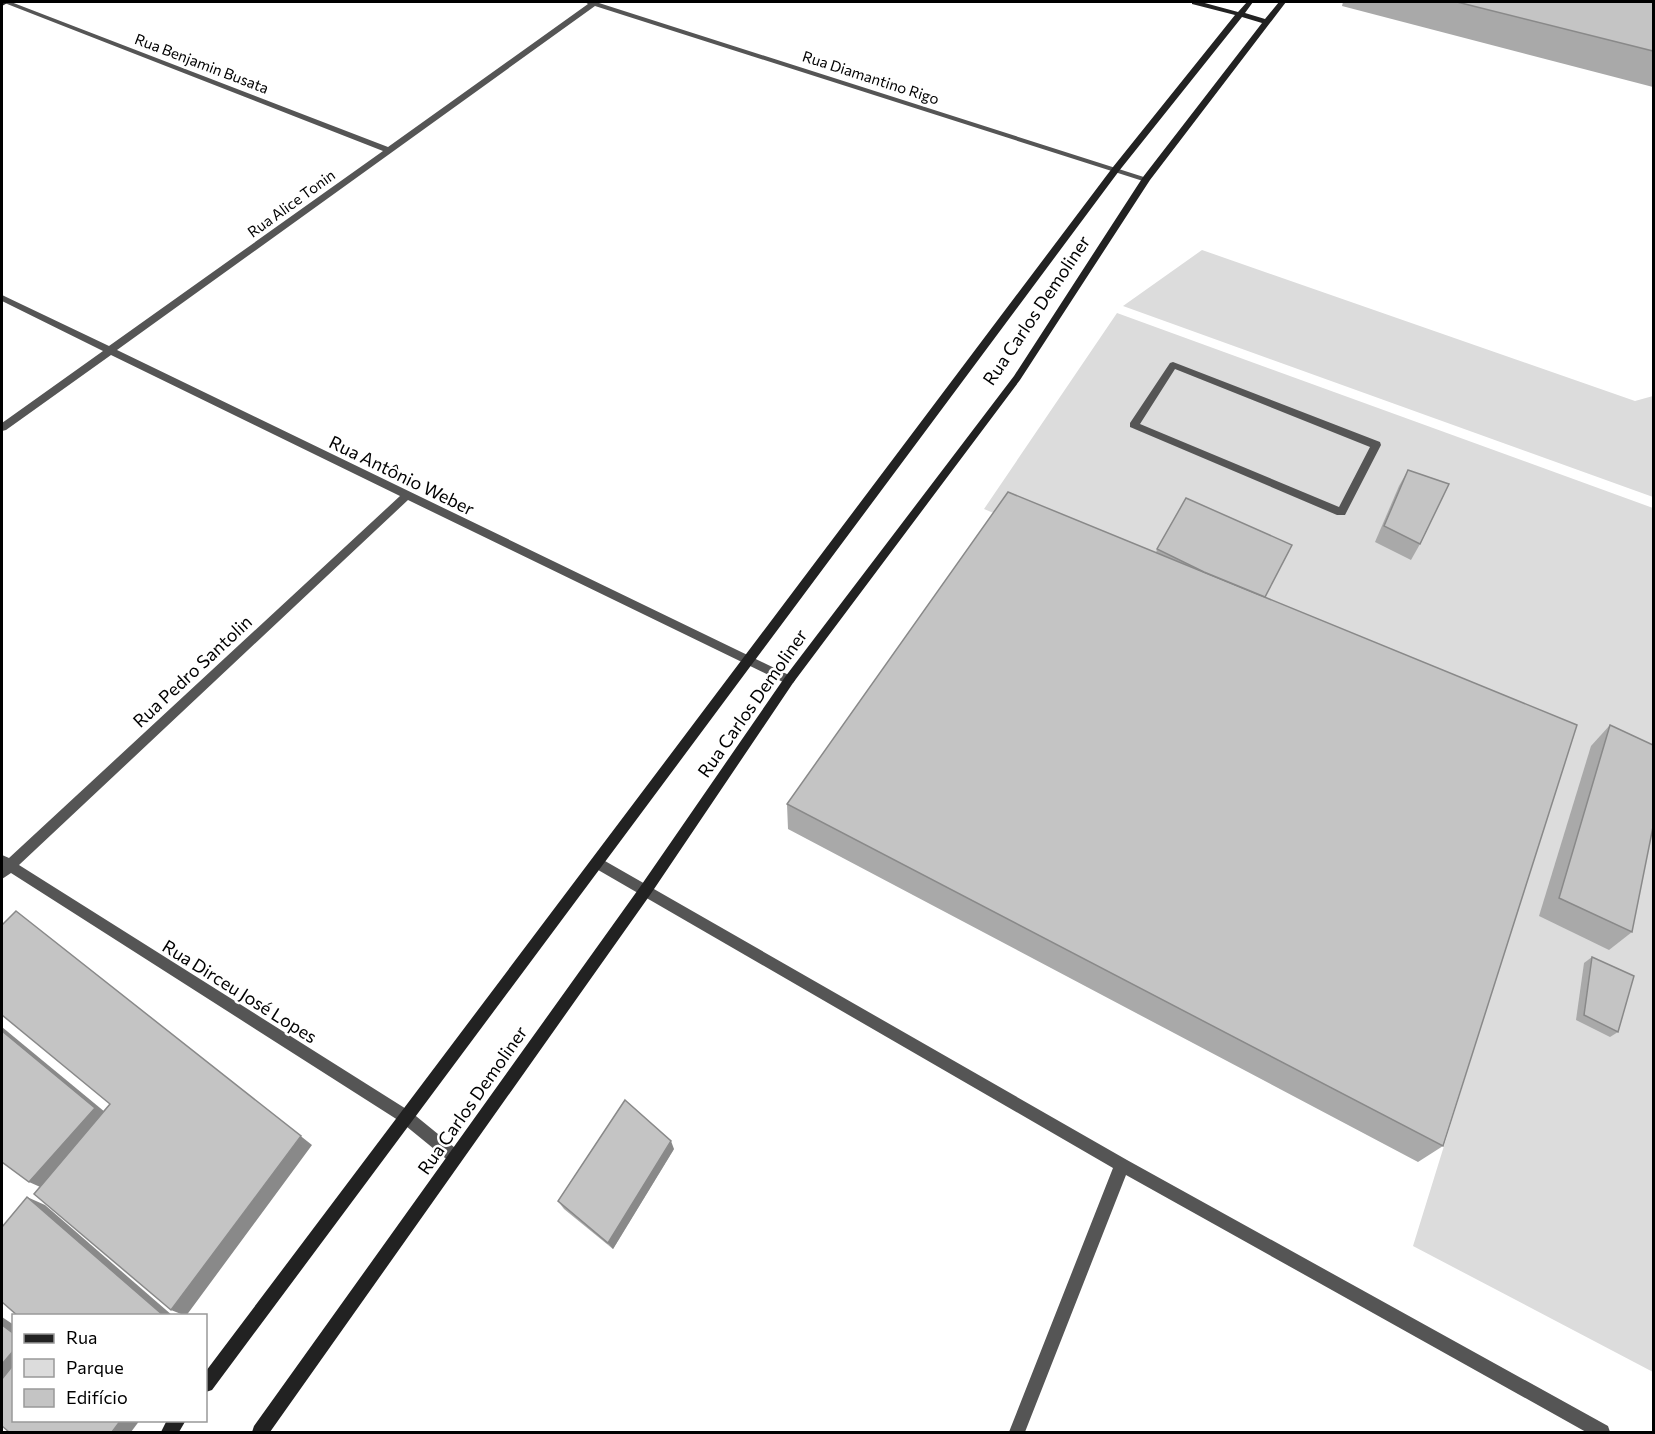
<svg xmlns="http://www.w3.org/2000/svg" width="1655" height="1434" font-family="Commissioner,sans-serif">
<rect width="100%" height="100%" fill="#fff"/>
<g fill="#dcdcdc">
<polygon points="1202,250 1635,401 1653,396 1653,497 1123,306"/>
<polygon points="1117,313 1653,508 1653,1372 1413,1246 1566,752 984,509"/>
</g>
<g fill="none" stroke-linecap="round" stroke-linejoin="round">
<path fill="#555" fill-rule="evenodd" d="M1173,362L1380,442L1381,445L1345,515H1337L1130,427V423L1170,363ZM1175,369L1370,447L1339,507L1140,424Z"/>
<g fill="#555" fill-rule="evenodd">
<polygon points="2,2 11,2 388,147 588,4 585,2 599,2 599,3 1150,179 1143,181 595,6 117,350 793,677 795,680 793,683 785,683 408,500 19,865 411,1112 460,1152 462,1157 460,1162 455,1164 450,1162 401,1122 11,873 2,879 2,855 9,858 400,496 111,355 6,430 2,431 2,423 103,351 2,301 2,295 109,346 383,151"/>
<polygon points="598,857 1127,1160 1608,1426 1610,1432 1586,1432 1126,1175 1025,1432 1009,1432 1113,1168 593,867 592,863 593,859"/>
</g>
<g fill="#222" fill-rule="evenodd">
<polygon points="2,2 9,2 2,6"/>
<polygon points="1192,2 1201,2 1238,12 1247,2 1253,2 1245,13 1265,19 1279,2 1286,2 1150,180 1020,380 793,683 650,895 270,1432 252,1432 254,1426 640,887 785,677 1014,376 1143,177 1262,23 1242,17 1119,171 212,1390 206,1392 206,1371 1113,167 1235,15 1192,4"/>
<polygon points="167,1420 186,1420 179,1432 161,1432"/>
</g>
</g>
<g fill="#a9a9a9">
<polygon points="1343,2 1653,2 1653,87 1342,6"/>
<polygon points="1408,470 1420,544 1411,560 1375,542 1399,486"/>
<polygon points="1157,549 1266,598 1443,1146 1418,1162 788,829 787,804 1156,553"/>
<polygon points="1610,725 1632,932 1609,950 1539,916 1591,746"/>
<polygon points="1592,957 1618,1032 1610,1037 1576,1020 1584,963"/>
<polygon points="674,1149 613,1249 564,1209 558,1201"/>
</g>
<g fill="#898989">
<polygon points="16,911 312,1145 186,1316 171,1310 301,1136"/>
<polygon points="2,1027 111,1117 47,1190 29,1182"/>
<polygon points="671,1141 674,1149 613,1249 608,1243"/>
<polygon points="27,1197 45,1205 173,1316 164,1316"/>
<polygon points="2,1317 14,1325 14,1334 2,1325"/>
<polygon points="14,1350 14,1377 2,1391 2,1364"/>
<polygon points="121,1420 140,1420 131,1432 112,1432"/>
</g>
<g fill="#c4c4c4" stroke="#898989" stroke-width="1.5">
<polygon points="1457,2 1653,2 1653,51"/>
<polygon points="1408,470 1449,484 1420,544 1384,526"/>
<polygon points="1008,492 1577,725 1443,1146 787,804"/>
<polygon points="1186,498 1292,545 1265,597 1204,572 1157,549"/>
<polygon points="1610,725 1653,745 1653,827 1632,932 1559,898"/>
<polygon points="16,911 301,1136 171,1310 34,1194 110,1104 2,1015 2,925"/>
<polygon points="1592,957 1634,976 1618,1032 1584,1015"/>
<polygon points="2,1031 95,1108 29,1182 2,1162"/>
<polygon points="625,1100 671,1141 608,1243 558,1201"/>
<polygon points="27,1197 164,1316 18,1316 2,1302 2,1227"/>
<polygon points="2,1325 14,1334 14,1350 2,1364"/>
<polygon points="14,1364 14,1420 121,1420 112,1432 9,1432 2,1426 2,1379"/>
</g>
<g text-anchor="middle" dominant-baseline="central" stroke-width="5" stroke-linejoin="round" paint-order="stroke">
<g font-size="15" fill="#000" stroke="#fff">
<text transform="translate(202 63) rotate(21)">Rua Benjamin Busata</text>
<text transform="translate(871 77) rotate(18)">Rua Diamantino Rigo</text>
<text transform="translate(291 203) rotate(-36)">Rua Alice Tonin</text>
</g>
<g font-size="18" fill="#000" stroke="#fff">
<text transform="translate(1036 310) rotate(-56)">Rua Carlos Demoliner</text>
<text transform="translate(402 475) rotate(26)">Rua Antônio Weber</text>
<text transform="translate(192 671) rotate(-43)">Rua Pedro Santolin</text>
<text transform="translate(752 703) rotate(-55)">Rua Carlos Demoliner</text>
<text transform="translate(240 991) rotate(32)">Rua Dirceu José Lopes</text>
<text transform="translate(472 1100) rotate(-55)">Rua Carlos Demoliner</text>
</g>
</g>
<rect width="1655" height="1434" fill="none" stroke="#000000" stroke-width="6"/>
<rect x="12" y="1314" width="195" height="108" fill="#ffffff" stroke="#999999" stroke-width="1.5"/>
<rect x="24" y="1334" width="30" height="9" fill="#222222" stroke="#999999" stroke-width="1.5"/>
<text x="66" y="1344" font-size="18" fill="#000000">Rua</text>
<rect x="24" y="1359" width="30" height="18" fill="#dcdcdc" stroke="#999999" stroke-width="1.5"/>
<text x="66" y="1374" font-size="18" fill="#000000">Parque</text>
<rect x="24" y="1389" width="30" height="18" fill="#c4c4c4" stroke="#999999" stroke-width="1.5"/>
<text x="66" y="1404" font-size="18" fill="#000000">Edifício</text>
</svg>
